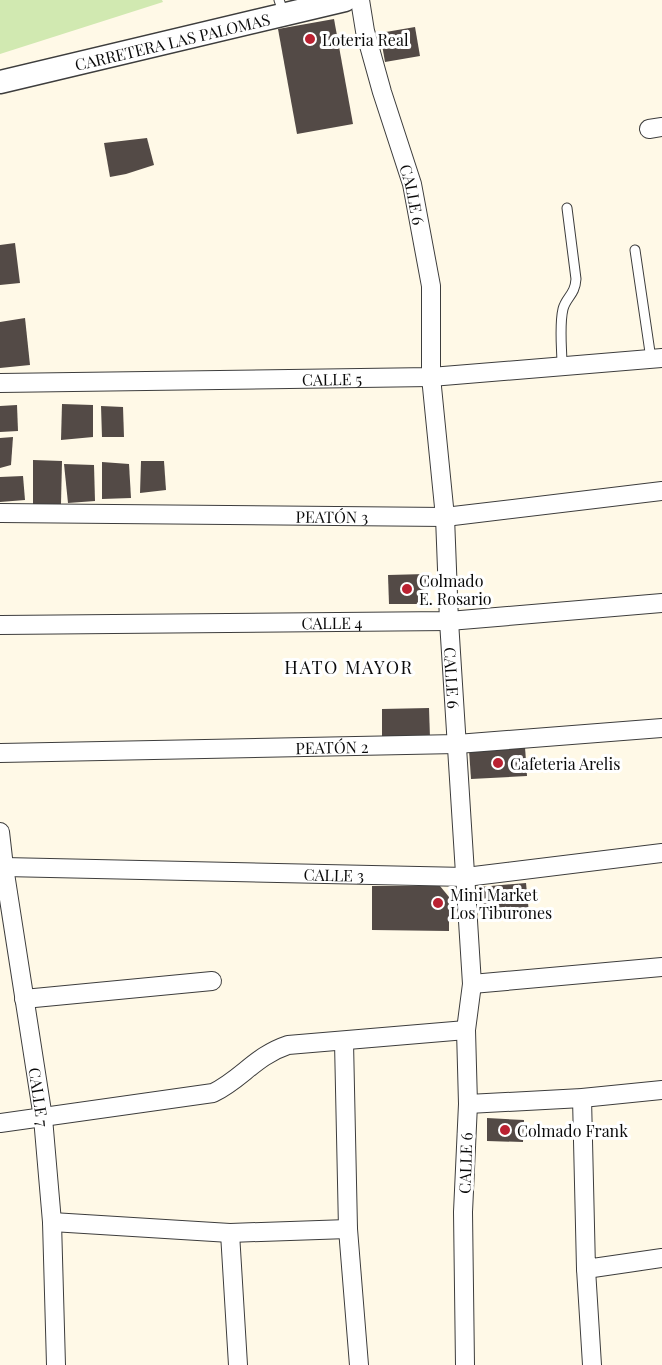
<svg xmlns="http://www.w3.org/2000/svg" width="662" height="1365" font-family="'Playfair Display',serif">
<rect width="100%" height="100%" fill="#fff9e7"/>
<polygon fill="#d1e9b1" points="0,0 162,0 163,2 0,54"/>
<g fill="#534a46">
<polygon points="334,19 353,124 297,134 278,29"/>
<polygon points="415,27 420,56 385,62 380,33"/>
<polygon points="147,138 154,165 126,174 110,177 104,143"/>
<polygon points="15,243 20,283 0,285 0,245"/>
<polygon points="25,318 30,365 0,368 0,322"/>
<polygon points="62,404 93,405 93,437 61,440"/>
<polygon points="17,405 18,431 0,432 0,406"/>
<polygon points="101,406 123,407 124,437 102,437"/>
<polygon points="13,437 11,465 0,468 0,438"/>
<polygon points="33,460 62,461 61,504 33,504"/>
<polygon points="141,461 164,461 166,490 140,493"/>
<polygon points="102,462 129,464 131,498 102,499"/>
<polygon points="64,464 94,465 95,501 68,503"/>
<polygon points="23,476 25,500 0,502 0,477"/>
<polygon points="426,574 426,604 389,604 388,575"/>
<polygon points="429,708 430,738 382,738 382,709"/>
<polygon points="525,747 527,776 471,779 469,750"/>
<polygon points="526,883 529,913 482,917 479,887"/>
<polygon points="372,886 440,886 449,897 449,931 372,930"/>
<polygon points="487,1118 524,1120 523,1142 487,1141"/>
</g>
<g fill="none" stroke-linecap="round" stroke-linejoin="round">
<g stroke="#3d3d3d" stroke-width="11">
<g id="service">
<polyline points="279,0 284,14"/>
<polyline points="635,250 651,359"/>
<path d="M562,366C562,348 559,326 563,309C566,297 575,295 576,279L567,208"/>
</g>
</g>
<g stroke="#3d3d3d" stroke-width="20">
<g id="minor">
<path id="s1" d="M360,0L365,31L382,92L412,184L431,286V377L445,517L449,621L472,984L466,1030L468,1104L463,1212L465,1365"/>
<polyline points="649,129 662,127"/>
<path id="s2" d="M0,383L431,377L662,358"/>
<path id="s3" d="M0,513L445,517L662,491"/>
<path id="s4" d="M0,625L449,621L662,603"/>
<path id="s5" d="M0,753L457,744L662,728"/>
<path id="s6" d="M0,832L4,867L43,1118L52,1222L56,1365"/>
<path id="s7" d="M4,867L466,877L662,853"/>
<polyline points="472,984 662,967"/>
<polyline points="24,999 212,981"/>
<polyline points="344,1042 348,1229 359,1365"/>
<polyline points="582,1098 586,1269 662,1258"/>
<polyline points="468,1104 582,1098 662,1090"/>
<path d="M0,1123L213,1093C242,1079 255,1056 288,1045L466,1030"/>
<polyline points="52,1222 230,1233 348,1229"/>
<polyline points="230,1233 238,1365"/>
<polyline points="586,1269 592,1365"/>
</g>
</g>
<g stroke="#3d3d3d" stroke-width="25">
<g id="tertiary">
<path id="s8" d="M0,82L345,0"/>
</g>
</g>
<use href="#service" stroke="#fff" stroke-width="9"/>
<use href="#minor" stroke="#fff" stroke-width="18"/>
<use href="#tertiary" stroke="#fff" stroke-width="22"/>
</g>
<g fill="#ba2131" stroke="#fff" stroke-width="2">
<circle cx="310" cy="39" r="6"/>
<circle cx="407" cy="589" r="6"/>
<circle cx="498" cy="763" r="6"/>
<circle cx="438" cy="903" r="6"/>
<circle cx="505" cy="1130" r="6"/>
</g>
<g text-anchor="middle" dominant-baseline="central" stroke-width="6" stroke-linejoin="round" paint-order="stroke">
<g font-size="16" fill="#0a0a0a" stroke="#fff" text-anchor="start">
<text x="322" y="39">Loteria Real</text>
<text x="419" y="580">Colmado<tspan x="419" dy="18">E. Rosario</tspan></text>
<text x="510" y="763">Cafeteria Arelis</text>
<text x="450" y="894">Mini Market<tspan x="450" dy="18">Los Tiburones</tspan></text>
<text x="517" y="1130">Colmado Frank</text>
</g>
<g font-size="16" fill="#0a0a0a" stroke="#fff">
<text stroke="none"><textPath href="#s8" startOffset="177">CARRETERA LAS PALOMAS</textPath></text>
<text stroke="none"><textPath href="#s1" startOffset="202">CALLE 6</textPath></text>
<text stroke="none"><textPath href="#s2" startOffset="332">CALLE 5</textPath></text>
<text stroke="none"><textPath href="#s3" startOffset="332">PEATÓN 3</textPath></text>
<text stroke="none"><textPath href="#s4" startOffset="332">CALLE 4</textPath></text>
<text stroke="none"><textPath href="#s1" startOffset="688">CALLE 6</textPath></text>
<text stroke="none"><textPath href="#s5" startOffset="332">PEATÓN 2</textPath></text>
<text stroke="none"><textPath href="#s7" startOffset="330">CALLE 3</textPath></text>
<text stroke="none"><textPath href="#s6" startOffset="268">CALLE 7</textPath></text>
<text transform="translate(465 1163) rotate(-88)">CALLE 6</text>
</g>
<g font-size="18" letter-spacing="1.5" fill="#0a0a0a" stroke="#fff">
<text x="349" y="667">HATO MAYOR</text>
</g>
</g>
</svg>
